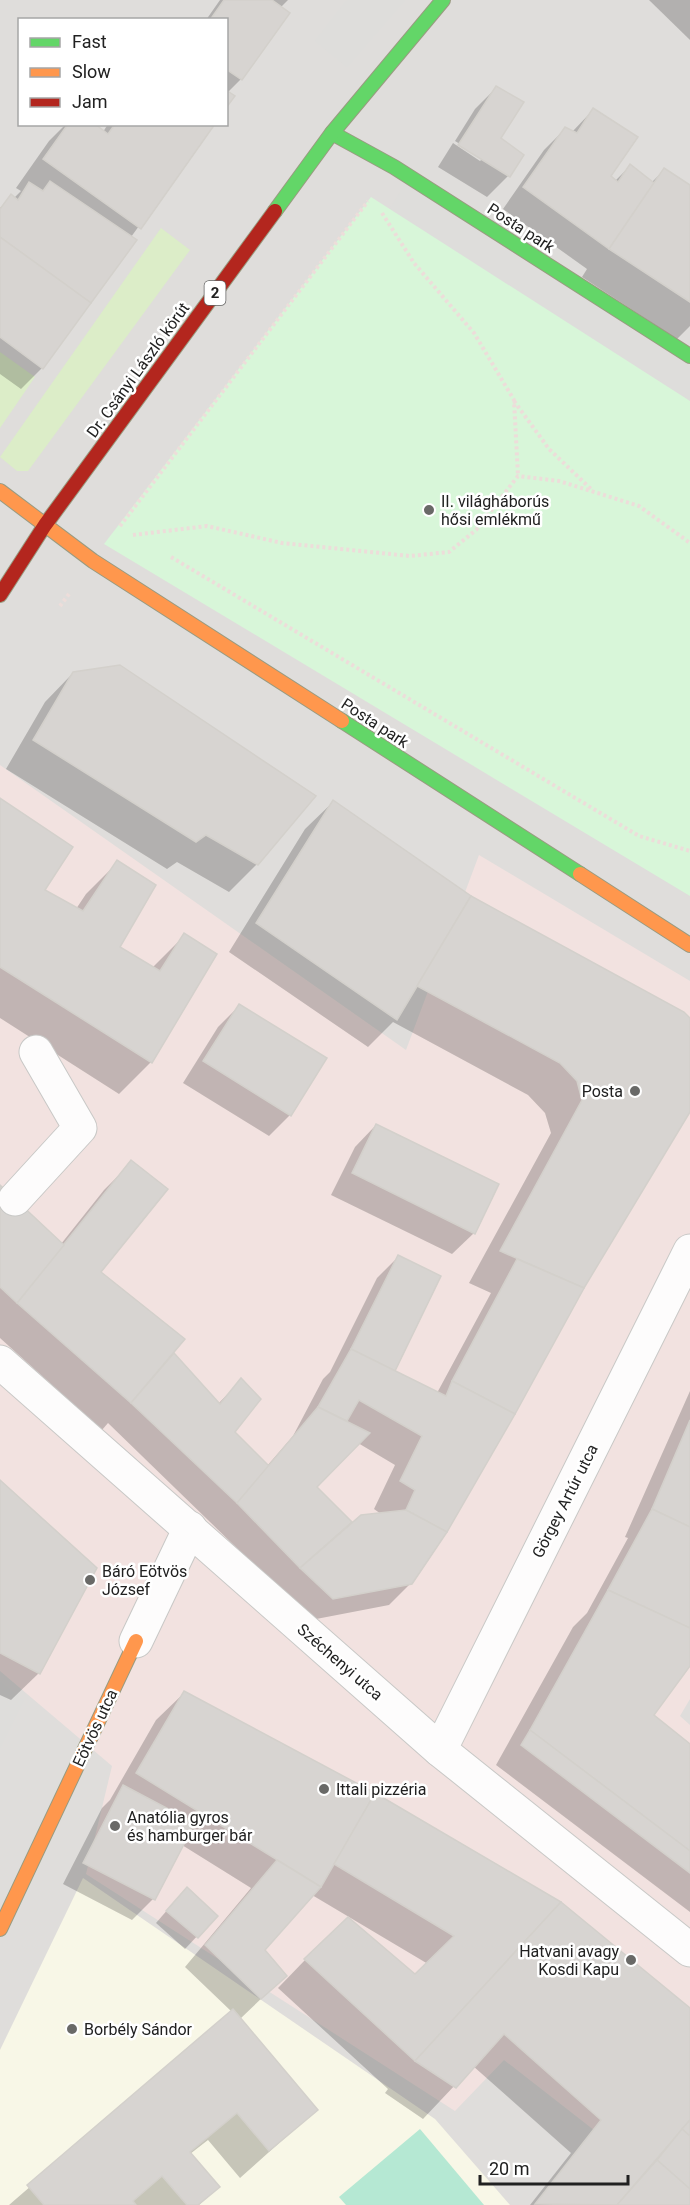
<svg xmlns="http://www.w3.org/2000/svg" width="690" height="2205" font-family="Roboto,sans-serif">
<rect width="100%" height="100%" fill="#f0eeea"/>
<path fill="#dfdddb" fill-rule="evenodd" d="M0,0H690V2205H0ZM20,20H226V124H20Z"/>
<polygon fill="#f2e2e0" points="0,765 406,1050 479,855 690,981 690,1699 680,1716 690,1725 690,2205 504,2060 455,2111 86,1874 112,1766 0,1671"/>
<polygon fill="#f8f7e7" points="83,1878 435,2119 510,2205 0,2205 0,2050"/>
<g fill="#dedddb">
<polygon points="347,0 405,0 347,67 315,41"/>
<polygon points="409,177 690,356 690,401 389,210"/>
<polygon points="0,1682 24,1701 0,1749"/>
</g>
<g fill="#dcedc8">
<polygon points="161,228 190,250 28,471 17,471 0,457"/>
<polygon points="0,352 35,377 0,428"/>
</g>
<polygon fill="#d8f6d9" points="371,197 690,401 690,896 104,544"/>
<polygon fill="#b5e8d3" points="420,2129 484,2205 346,2205 339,2197"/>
<g fill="#0003" fill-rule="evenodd">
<polygon points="220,0 288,0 280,8 241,79 227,93 226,106 226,20 206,20"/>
<polygon points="649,0 690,0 690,40"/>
<polygon points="496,88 499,139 522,155 508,176 487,197 438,167 453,143 480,161 483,158 455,141 475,109"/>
<polygon points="593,110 609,176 615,181 630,166 651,183 664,170 690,187 690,326 677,339 582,277 587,269 503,209 544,150 565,129 572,132"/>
<polygon points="66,124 93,124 103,132 108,124 213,124 131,237 42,368 21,389 0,374 0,208 12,196 14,198 21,191 16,188 49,141"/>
<polygon points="73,673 257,864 229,892 177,862 167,869 6,769 45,702"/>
<polygon points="0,799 43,890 76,909 86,894 118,862 118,947 152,968 185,935 151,1062 119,1094 0,1018"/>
<path d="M333,802L470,897L690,1020V1109L583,1287L513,1413L411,1583L389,1605L311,1620L108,1423L102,1430L0,1338V1187L61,1244L104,1190L132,1162L99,1272L218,1404L241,1380L233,1432L267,1466L293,1436L323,1379L330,1372L377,1278L398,1257L393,1371L437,1393L491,1293L469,1283L551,1133L545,1113L528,1095L393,1022L368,1047L229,952L305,829ZM358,1443L395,1465L374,1509L381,1514L352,1524L315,1487Z"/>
<polygon points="239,1006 290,1115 269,1136 183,1083 218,1027"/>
<polygon points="376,1125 474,1233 452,1254 331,1195 355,1147"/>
<polygon points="690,1391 690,1664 651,1715 690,1745 690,1912 496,1765 573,1627 587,1613 628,1538 625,1537"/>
<polygon points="0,1482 39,1673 11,1700 0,1695"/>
<polygon points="184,1693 690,2010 690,2205 530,2205 571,2153 473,2066 423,2119 385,2093 388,2089 278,1988 305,1960 415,1976 428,1964 312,1895 264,1950 285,1976 240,2019 316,2110 240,2178 208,2140 190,2154 218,2187 199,2205 9,2205 232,2012 185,1967 251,1888 182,1845 153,1899 132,1920 63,1884 102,1808 110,1800 156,1720"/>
<polygon points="176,1900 216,1916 185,1949 156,1923"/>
</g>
<g fill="#d7d4d1" stroke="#d3d0cb" stroke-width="1.5">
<polygon points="224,0 272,0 290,13 242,80 226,69 226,20 210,20"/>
<polygon points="496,86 524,102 501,138 524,155 510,177 458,145"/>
<polygon points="226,90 235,96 226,108"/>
<polygon points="593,108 638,137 611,176 618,182 630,164 654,183 609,249 523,187 565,127 577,133"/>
<polygon points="68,124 95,124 108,134 115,124 215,124 141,229 43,159"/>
<polygon points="664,168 690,185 690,302 609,249"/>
<polygon points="50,181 137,240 91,303 0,237 0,209 11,194 18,200 29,182 43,191"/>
<polygon points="0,237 91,303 43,369 0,337"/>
<polygon points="120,665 316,796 258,865 206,835 196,842 33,740 73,672"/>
<polygon points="0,798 73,847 45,890 83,911 117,860 156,885 120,947 160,971 184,933 217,954 152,1063 0,967"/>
<polygon points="333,800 471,896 397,1020 256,923"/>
<polygon points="471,896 684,1012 690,1018 690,1112 584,1288 500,1251 582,1100 577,1081 560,1063 417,986"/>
<polygon points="239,1004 327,1058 291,1116 203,1061"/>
<polygon points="376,1124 499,1184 475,1234 352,1173"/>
<polygon points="131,1160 168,1189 101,1272 185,1339 131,1403 17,1303"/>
<polygon points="0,1185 64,1245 17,1303 0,1287"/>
<polygon points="398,1255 441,1276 395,1371 351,1349"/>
<polygon points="517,1259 584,1288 515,1414 452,1381"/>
<polygon points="351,1349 446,1396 452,1381 515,1414 447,1532 406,1510 415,1490 400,1481 422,1436 359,1400 347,1421 318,1407"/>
<polygon points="174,1353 220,1404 241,1378 261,1399 235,1432 269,1466 237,1503 131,1403"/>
<polygon points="318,1407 370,1433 317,1487 352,1522 300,1568 237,1503"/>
<polygon points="690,1420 690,1527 652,1509"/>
<polygon points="0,1480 97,1568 40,1674 0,1653"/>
<polygon points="652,1509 690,1527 690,1628 608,1590"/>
<polygon points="406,1510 447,1532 412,1584 333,1599 300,1568 361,1515"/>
<polygon points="608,1590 690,1628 690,1666 654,1715 690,1744 690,1851 530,1730"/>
<polygon points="184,1691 375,1793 321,1887 136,1773"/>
<polygon points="530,1730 690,1851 690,1873 521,1745"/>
<polygon points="123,1785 195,1823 155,1900 83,1863"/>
<polygon points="375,1793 561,1902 415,2061 304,1959 348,1917 415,1974 454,1936 334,1864"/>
<polygon points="277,1860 321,1887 265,1950 287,1976 261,1999 205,1945"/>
<polygon points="187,1887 218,1916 198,1938 166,1911"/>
<polygon points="561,1902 690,2008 690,2120 617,2205 535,2204 601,2120 504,2034 456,2088 415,2061"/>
<polygon points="233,2009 318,2110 269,2151 237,2113 190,2152 220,2187 198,2205 187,2205 162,2176 133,2201 136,2205 44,2205 27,2185"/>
<polygon points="690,2120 690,2136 682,2129"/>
<polygon points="682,2129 690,2136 690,2189 657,2160"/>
<polygon points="657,2160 690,2189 690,2205 617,2205"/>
</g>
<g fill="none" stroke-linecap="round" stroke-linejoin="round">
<g stroke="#c8c8c6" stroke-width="35">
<g id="street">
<polyline points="15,1199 80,1128 36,1052"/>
<polyline points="0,1362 440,1750 690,1950"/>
<polyline points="136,1641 190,1528"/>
<polyline points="440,1750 690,1251"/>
</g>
</g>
<g stroke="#999b80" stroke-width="16">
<g id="fast">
<polyline points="332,133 394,167 690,356"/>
<polyline points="275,211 332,133 443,0"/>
<polyline points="342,721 580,874"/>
</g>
</g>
<g stroke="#999b80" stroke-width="16">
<g id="slow">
<polyline points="0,491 93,561 342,721"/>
<polyline points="580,874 690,945"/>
<polyline points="0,1929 136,1641"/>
</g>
</g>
<g stroke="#999b80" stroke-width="16">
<polyline id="jam" points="0,595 45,525 275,211"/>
</g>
<g stroke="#edddda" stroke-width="4" stroke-dasharray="3 3" stroke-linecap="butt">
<polyline points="382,213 414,263 474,333 514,400 518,476"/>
<polyline points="514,401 549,449 592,490"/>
<polyline points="120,526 368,201"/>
<polyline points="133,535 207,526 282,543 410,556 449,552 476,530 518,476 559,481 639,506 690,543"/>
<polyline points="171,557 639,836 690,851"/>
<polyline points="60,606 69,594"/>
</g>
<use href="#street" stroke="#fdfcfc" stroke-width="33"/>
<use href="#fast" stroke="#63d668" stroke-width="14"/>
<use href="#slow" stroke="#ff974d" stroke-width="14"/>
<use href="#jam" stroke="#b3261e" stroke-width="14"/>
</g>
<g fill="#696967" stroke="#fff" stroke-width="2">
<circle cx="429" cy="510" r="6"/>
<circle cx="635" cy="1091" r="6"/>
<circle cx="90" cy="1580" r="6"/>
<circle cx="324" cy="1789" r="6"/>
<circle cx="115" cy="1826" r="6"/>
<circle cx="631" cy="1960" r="6"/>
<circle cx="72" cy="2029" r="6"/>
</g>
<g text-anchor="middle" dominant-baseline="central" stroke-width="5" stroke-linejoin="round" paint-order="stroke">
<rect fill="#fff" stroke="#646464" stroke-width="1.5" x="204.5" y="281" width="21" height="24" rx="4.5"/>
<g font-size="15" font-weight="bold" fill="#212121">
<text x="215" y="293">2</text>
</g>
<g font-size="16" fill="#212121" stroke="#fff">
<text transform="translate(521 228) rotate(33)">Posta park</text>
<text transform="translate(138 370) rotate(-54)">Dr. Csányi László körút</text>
<text transform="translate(375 723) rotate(33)">Posta park</text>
<text transform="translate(565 1501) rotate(-63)">Görgey Artúr utca</text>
<text transform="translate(340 1662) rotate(41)">Széchenyi utca</text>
<text transform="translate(95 1728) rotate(-65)">Eötvös utca</text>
</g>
<g font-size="16" fill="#212121" stroke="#fff" text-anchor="start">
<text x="441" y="501">II. világháborús<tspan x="441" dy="18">hősi emlékmű</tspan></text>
<text x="623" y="1091" text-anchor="end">Posta</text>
<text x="102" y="1571">Báró Eötvös<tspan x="102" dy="18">József</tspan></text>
<text x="336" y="1789">Ittali pizzéria</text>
<text x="127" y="1817">Anatólia gyros<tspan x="127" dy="18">és hamburger bár</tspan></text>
<text x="619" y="1951" text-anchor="end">Hatvani avagy<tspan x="619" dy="18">Kosdi Kapu</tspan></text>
<text x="84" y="2029">Borbély Sándor</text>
</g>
</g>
<rect x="18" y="18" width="210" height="108" fill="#ffffff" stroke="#a6a6a6" stroke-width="1.5"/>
<rect x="30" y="38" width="30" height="9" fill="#63d668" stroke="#a6a6a6" stroke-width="1.5"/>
<text x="72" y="48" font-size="18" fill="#212121">Fast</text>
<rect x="30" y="68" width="30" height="9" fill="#ff974d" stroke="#a6a6a6" stroke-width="1.5"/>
<text x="72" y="78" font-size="18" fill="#212121">Slow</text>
<rect x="30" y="98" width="30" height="9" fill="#b3261e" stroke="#a6a6a6" stroke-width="1.5"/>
<text x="72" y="108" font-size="18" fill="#212121">Jam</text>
<path d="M480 2175v9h148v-9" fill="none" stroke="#212121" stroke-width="3"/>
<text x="489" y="2175" font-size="18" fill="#212121" stroke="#ffffff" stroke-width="4.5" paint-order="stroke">20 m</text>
</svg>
